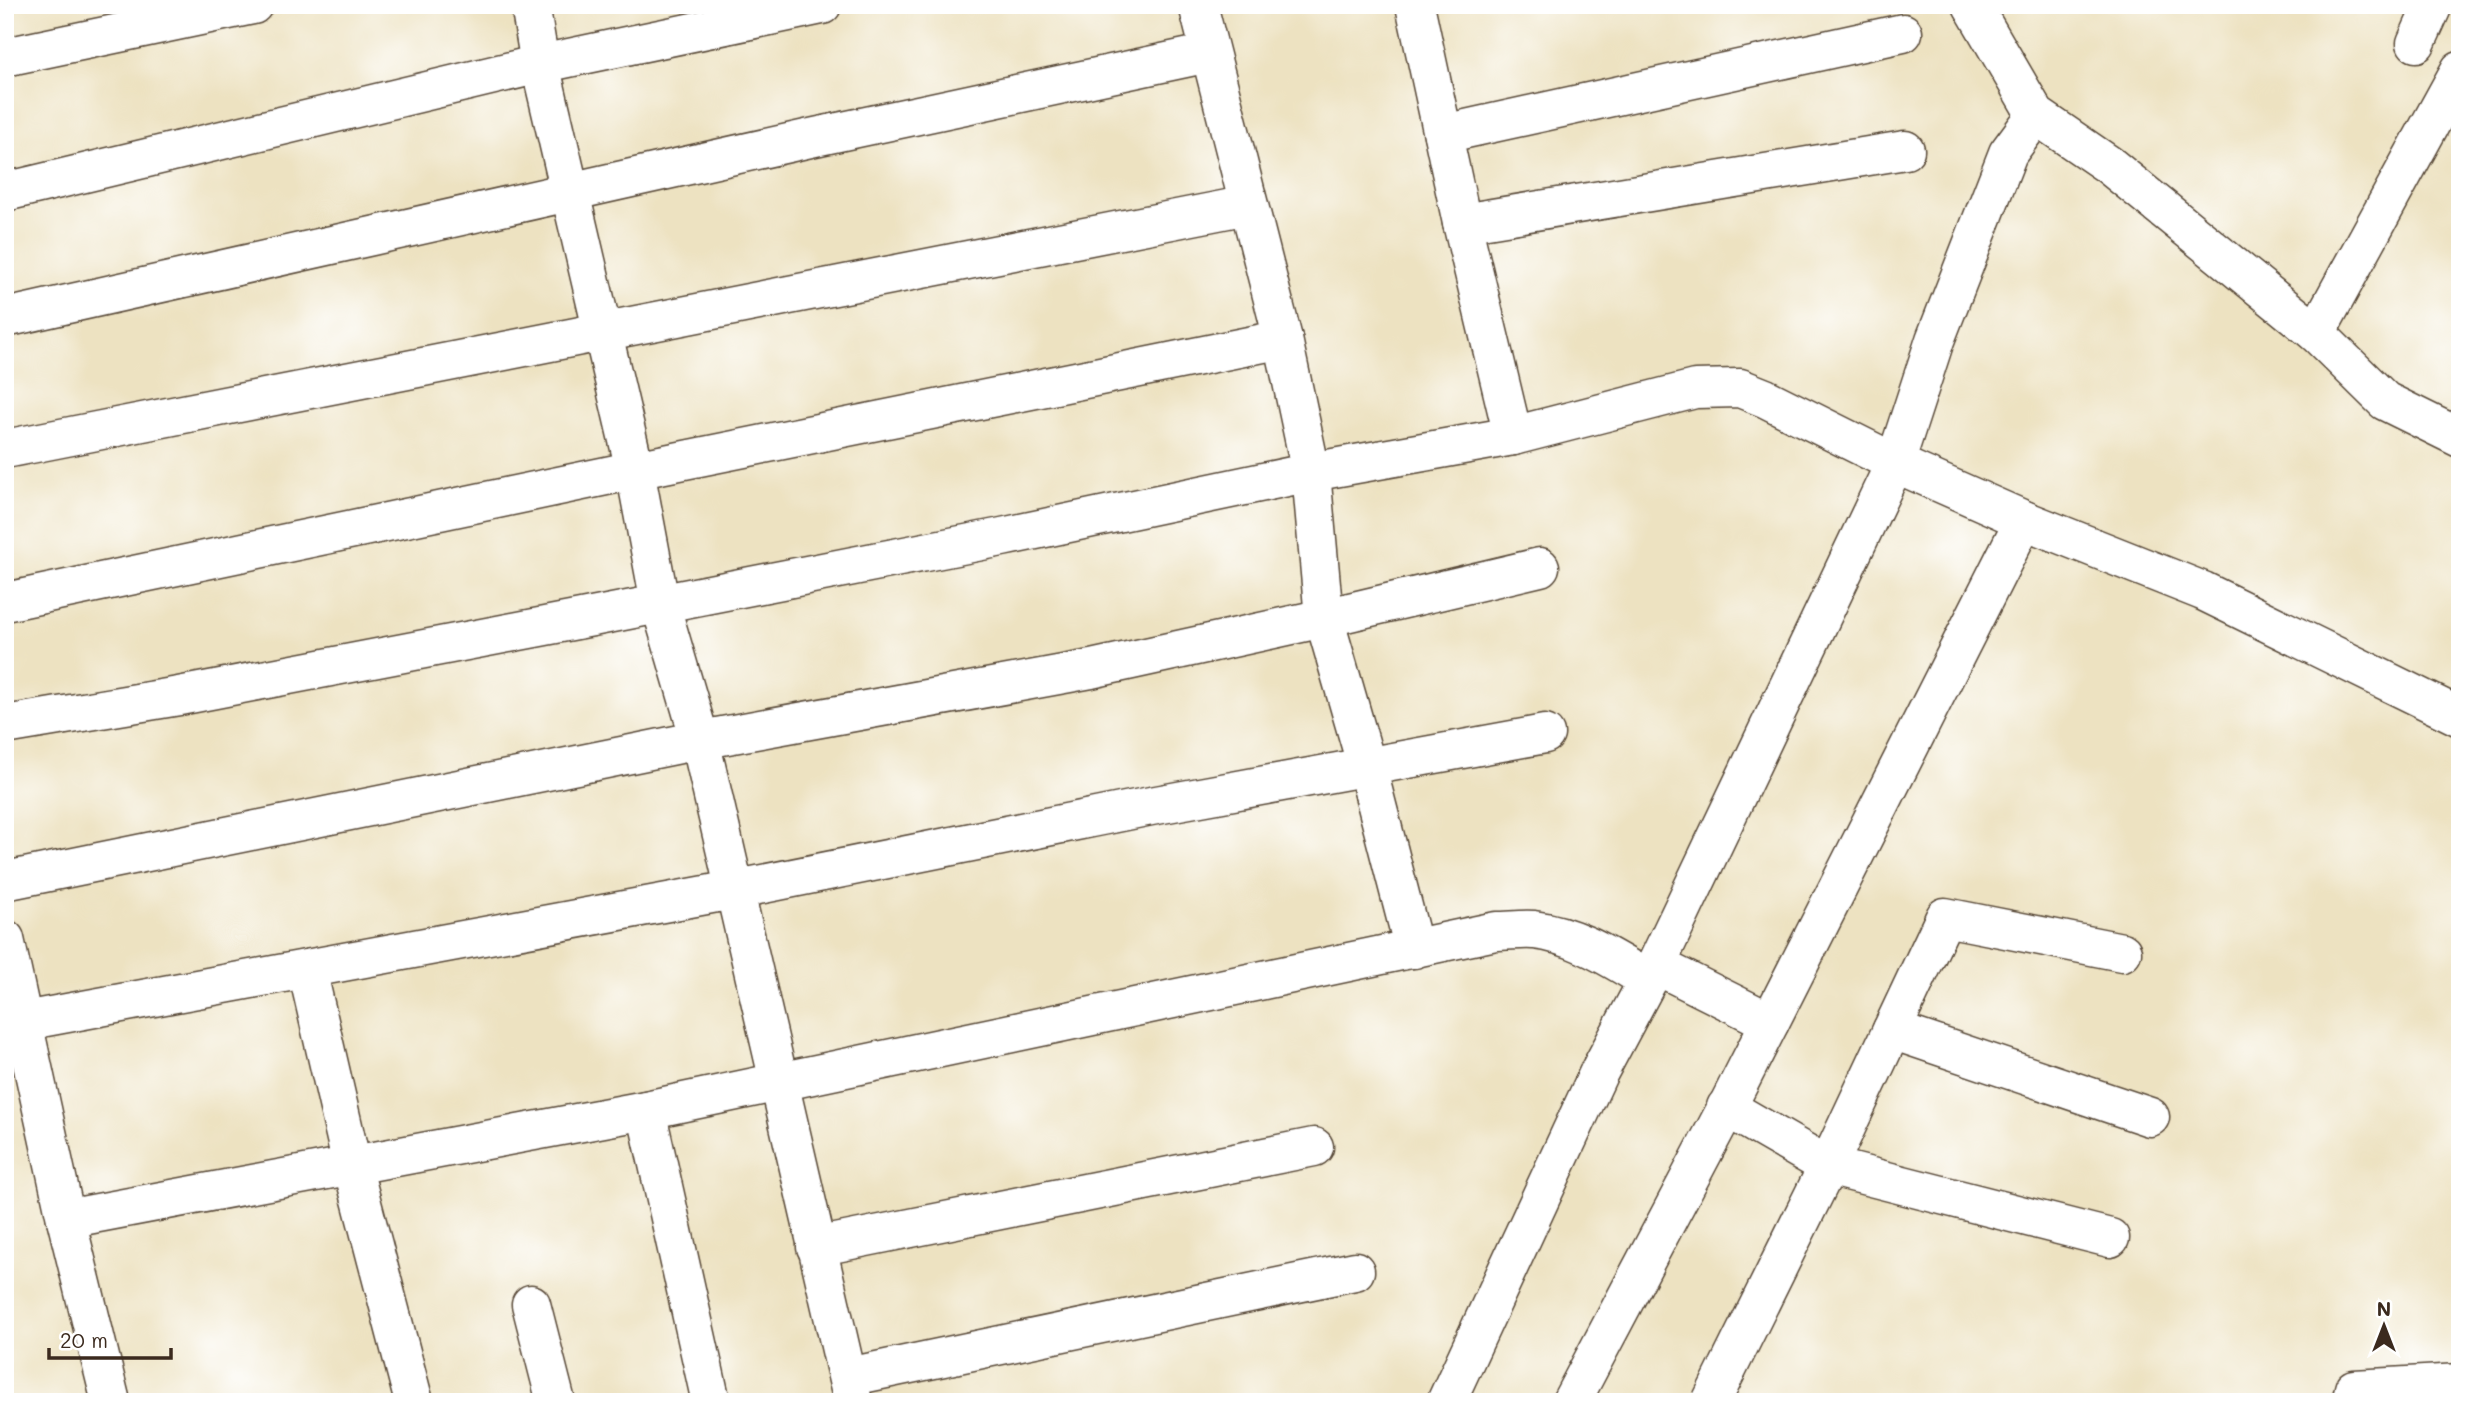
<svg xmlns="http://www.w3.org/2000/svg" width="2465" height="1407" font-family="Mali,sans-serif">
<rect width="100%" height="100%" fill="#fff"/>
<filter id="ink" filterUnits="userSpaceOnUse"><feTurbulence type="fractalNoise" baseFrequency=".0143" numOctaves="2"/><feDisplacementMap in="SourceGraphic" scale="14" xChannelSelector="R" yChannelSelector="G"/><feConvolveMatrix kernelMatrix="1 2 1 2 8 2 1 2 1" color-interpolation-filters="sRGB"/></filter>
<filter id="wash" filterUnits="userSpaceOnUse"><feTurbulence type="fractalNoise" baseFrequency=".00686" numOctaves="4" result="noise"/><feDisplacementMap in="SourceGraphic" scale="28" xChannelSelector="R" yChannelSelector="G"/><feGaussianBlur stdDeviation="1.57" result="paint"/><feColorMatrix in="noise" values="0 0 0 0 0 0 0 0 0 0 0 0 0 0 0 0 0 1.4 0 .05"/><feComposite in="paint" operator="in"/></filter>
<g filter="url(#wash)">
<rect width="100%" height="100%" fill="#ede2c1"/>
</g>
<g filter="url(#ink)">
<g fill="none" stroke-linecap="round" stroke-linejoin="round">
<g stroke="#564636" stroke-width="41">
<g id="minor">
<polyline points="530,5 540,64 635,470 660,603 700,740 853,1402"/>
<polyline points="1198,5 1283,339 1311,472 1324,618 1367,767 1414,949"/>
<polyline points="1415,5 1462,223 1513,436"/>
<polyline points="1972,5 2036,115 2109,165 2316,333 2385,401 2460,438"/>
<polyline points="2416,43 2433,5"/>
<polyline points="5,57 253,5"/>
<polyline points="1443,134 1903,33"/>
<polyline points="5,192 540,64 822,5"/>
<polyline points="1462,223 1905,150"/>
<polyline points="5,318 815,137 1209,53"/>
<polyline points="2316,333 2460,70"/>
<polyline points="5,449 1248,205"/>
<polyline points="5,602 635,470 1283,339"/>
<polyline points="5,725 179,696 592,617 1002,537 1311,472 1513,436 1695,389 1740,388 1765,398 1895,463 2024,520 2203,591 2460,717"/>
<polyline points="5,881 700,740 1091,669 1324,618 1540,567"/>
<polyline points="5,939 66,1219 111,1402"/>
<polyline points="1656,965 1770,1022"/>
<polyline points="307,969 352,1165 414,1402"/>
<polyline points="24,1021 733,890 1151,806 1545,734"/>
<polyline points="1892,1030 2150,1117"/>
<polyline points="1726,1107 1828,1166 2110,1238"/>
<polyline points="646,1110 711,1402"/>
<path d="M66,1219L646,1110L1496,931C1509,931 1522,929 1534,930C1577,935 1612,959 1648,980"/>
<polyline points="816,1247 1314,1147"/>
<polyline points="531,1304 556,1402"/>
<polyline points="848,1377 1355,1271"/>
<polyline points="1446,1402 1599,1072 1656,965 1895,463 1935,340 2008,153 2036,115"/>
<polyline points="1571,1402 1725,1111 2024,520"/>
<polyline points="1711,1402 1828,1166 1945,917 2122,952"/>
<polyline points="2351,1402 2354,1389 2460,1383"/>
</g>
</g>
<use href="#minor" stroke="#fff" stroke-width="38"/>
</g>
</g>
<rect width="2465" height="1407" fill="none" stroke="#fff" stroke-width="28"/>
<g transform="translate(2384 1326)" stroke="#ffffff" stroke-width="5" paint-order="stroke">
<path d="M0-5L12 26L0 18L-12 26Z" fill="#3b2a1e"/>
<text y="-10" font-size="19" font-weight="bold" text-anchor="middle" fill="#3b2a1e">N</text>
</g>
<path d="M49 1348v10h122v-10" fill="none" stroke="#3b2a1e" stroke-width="3.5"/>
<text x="60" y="1348" font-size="21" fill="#3b2a1e" stroke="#ffffff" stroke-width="5" paint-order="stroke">20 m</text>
</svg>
